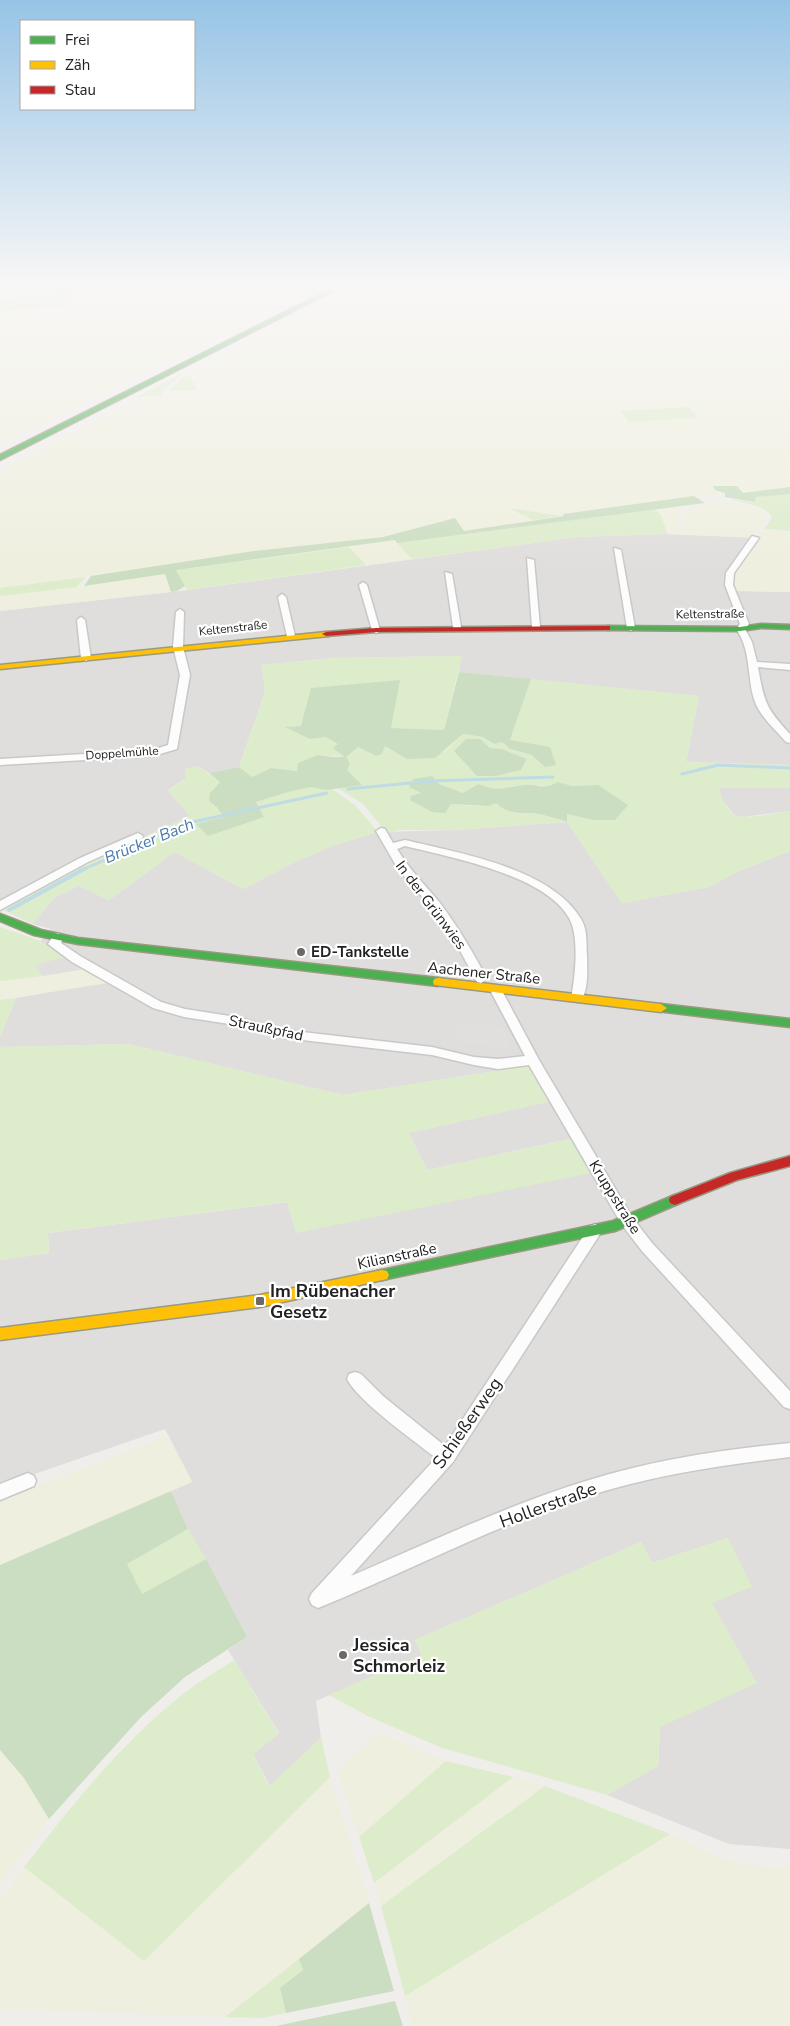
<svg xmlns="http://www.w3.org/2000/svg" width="790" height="2026" font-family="'Nunito Sans',sans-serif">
<rect width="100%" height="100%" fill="#f0eeeb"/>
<g fill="#dfdedc">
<polygon points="667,534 757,538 736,591 790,592 790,765 686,762 699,696 459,672 461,656 332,658 262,665 265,692 239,767 209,773 198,766 185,769 186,778 168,790 190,816 86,864 0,912 0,611 180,591 577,537"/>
<polygon points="719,787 790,788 790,811 743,817 734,815 722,800"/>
<polygon points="567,822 622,903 709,887 739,871 790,851 790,1849 729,1844 607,1795 658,1766 660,1727 712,1602 728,1538 652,1563 641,1542 415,1640 422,1655 316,1701 321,1738 270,1786 253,1754 279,1733 228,1650 247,1637 188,1529 171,1491 192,1482 165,1429 0,1486 0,1260 49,1253 48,1233 288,1202 296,1233 574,1138 427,1170 409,1133 551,1101 528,1066 343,1095 128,1044 0,1047 0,1037 16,998 107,982 40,942 51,929 32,924 55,897 79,886 109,900 175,852 243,889 293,863 334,845 378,832 457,830"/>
</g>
<g fill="#efefdf">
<polygon points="75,288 303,288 305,291 300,297 274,310 0,445 0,311 71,306"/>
<polygon points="352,288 790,288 790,487 743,493 740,488 739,482 736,481 737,486 713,486 715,490 726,493 564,513 565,516 464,531 454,518 383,537 254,551 69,579 0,588 0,471 136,399 164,397 168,391 197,390 190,376 184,376 189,373"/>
<polygon points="727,502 757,509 764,514 765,521 759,530 751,537 687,535 682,515 683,511 705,504"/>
<polygon points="686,507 680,510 678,514 684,535 667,534 662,517 655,509"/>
<polygon points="763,530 790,532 790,592 735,591 731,582 733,573"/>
<polygon points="395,540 412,559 366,565 349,547"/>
<polygon points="165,574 171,592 0,611 0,596"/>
<polygon points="85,969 108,983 0,1000 0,981"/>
<polygon points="168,1435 192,1482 0,1564 0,1501"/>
<polygon points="379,1733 446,1761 359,1837 337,1771"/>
<polygon points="0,1750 24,1778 49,1819 0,1885"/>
<polygon points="330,1777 369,1903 225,2017 0,2009 0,1901 24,1867 144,1961"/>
<polygon points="513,1777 545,1786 381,1906 374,1883"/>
<polygon points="670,1834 721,1859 767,1868 790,1868 790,2026 412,2026 405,1996"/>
</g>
<g fill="#ddeccb" fill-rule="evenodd">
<polygon points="5,288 68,288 46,293 0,298"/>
<polygon points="180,374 182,374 164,390 160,396 137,397"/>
<polygon points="184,376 190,376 197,390 168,391"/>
<polygon points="689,407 698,418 629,422 621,411"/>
<path d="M786,493L790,494V531L764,529L772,518C766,504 743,504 730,499L755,502L756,497Z"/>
<polygon points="509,508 560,516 533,520"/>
<polygon points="655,509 662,517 667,534 577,537 412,559 397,543"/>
<polygon points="349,547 366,565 187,590 176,570"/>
<polygon points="86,577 76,587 0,596 0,588"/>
<path d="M462,656L444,730L391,728L399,680L301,726L286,727L310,739L326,737L339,744L333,749L358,747L376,756L382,754L385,745L407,759L445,751L463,734L483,737L494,744L502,742L510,749L532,755L556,765L510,740L531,679L699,696L686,762L790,765V788H719C721,797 726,809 734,815C744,820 778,813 790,811V851L739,871L709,887L622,903L567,822L457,830H400L387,833L363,804L338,788L361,785L347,770L346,757L318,755L297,771L271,768L252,777L239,767L265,692L261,665L332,658ZM490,748L502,749L527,759L521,770L496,776H477L476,773ZM558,782L572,786L598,785L593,820L567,814L566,822L539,814L514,813L496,803C476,811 433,800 411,796L421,794L439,784L463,793L478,784C500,792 502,788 524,785C539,783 540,790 558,782Z"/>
<polygon points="198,766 220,782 210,793 224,817 264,817 256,802 288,792 311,787 332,789 356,806 378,832 334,845 293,863 243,889 175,852 109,900 79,886 55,897 32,924 3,910 86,864 190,816 168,791 186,778 185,769"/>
<polygon points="0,927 41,941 64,957 36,965 43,976 0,981"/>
<polygon points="16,998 0,1037 0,1000"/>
<polygon points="128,1044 343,1095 528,1066 552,1101 409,1133 427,1170 575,1138 591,1173 296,1233 287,1202 48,1233 49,1253 0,1260 0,1047"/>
<polygon points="188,1529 206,1559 142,1595 126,1564"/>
<polygon points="728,1538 752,1587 712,1603 757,1683 660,1727 658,1766 607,1795 442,1748 368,1716 329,1695 422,1655 415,1640 641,1542 652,1563"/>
<path d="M234,1660L279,1734L253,1754L269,1786L321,1738L330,1777L144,1961L24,1867C71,1806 122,1742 183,1694C199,1681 218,1671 234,1660Z"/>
<polygon points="446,1761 513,1777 374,1883 359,1837"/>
<polygon points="545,1786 670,1834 405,1996 381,1906"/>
<polygon points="299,1959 303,1970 280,1988 286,2013 262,2018 225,2017"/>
</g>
<g fill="#cbdec1">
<polygon points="68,288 75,288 71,306 0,311 0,298 46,293"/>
<polygon points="713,486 737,486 743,493 790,487 790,494 756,497 755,502 725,497 725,493 715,490"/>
<polygon points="694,496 705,503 397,543 395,540 176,570 185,586 177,591 171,592 165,574 84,586 91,576 254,551 383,537 455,518 464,531 564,516 563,514"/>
<polygon points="459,672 531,679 510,740 550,747 556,765 545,767 532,755 510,749 502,742 494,744 483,737 463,734 435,758 407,759 385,746 382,754 376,756 358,747 346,757 350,763 347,770 362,785 327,790 311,787 288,792 256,802 264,817 208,836 196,824 224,817 217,807 209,801 210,793 220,782 209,773 239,767 252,777 271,768 297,771 298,763 318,755 333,757 345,757 333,748 338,744 326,737 310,739 285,727 301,726 311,688 400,680 391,728 444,730"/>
<polygon points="466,739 480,739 490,748 502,749 527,759 521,770 496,776 477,776 454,751"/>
<path d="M432,776L439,784L463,793L478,784C500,792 502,788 524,785C539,783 540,791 558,782L572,786L598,785L628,805L615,820H593L567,814V822C558,819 548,816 539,814C523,812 509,816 496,803L489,806L451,804L445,813L432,812L410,800L411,796L421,793L409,787L413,779Z"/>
<polygon points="171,1491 188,1529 127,1564 142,1594 206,1559 247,1637 185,1677 141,1717 49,1819 24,1778 0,1750 0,1565"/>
<polygon points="369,1903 394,1991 286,2013 280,1988 303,1970 299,1959"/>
<polygon points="395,2001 403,2026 276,2026"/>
</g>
<g fill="#e0dfde">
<polygon points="64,957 85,969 43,976 35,965"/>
<polygon points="461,1021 503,1028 510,1038 507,1049 456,1041 455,1036"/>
</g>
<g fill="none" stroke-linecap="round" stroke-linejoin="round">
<g stroke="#bfdbe3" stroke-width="3">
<polyline points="682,774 718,765 790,768"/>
<polyline points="348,789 431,781 553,777"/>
<polyline points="82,870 188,823 327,793"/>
</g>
<polyline stroke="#bfdbe3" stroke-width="4" points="9,910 84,869"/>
<g stroke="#c9c8c7" stroke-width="3">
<g id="street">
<path d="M752,536L759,538L734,573L733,585L749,624L745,629L752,642L757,662L790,664V670L758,667C764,702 766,708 790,734V743L786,742C775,729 759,716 754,699C747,676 751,649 736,629L740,624L725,585L726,573Z"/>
<polygon points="614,548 621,550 635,628 631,631 627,628"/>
<polygon points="527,558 534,560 540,627 536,630 532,627"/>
<polygon points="445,572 452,574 461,627 457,630 453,627"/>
<polygon points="363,582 367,585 380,630 379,632 376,633 372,630 359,585"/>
<polygon points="282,594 286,597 295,636 291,639 287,636 278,597"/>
<polygon points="180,609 184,612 183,647 190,675 177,749 153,756 0,765 0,759 152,750 168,745 180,675 173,647 176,612"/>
<polygon points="81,617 85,620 91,658 86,661 81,658 77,620"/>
<path d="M381,828L385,829L393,843L405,840C459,853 551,868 581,919C588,930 586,944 587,956C587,970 589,988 581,1001L577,1002L571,998C575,978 579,942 571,922C551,876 450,857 405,846L397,849C409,869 425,885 440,903C458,927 473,952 487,979L481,983L477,982L458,947L431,907L398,869L376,831Z"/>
<polygon points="138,833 143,836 142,838 88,862 0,910 0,901 80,858"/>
<polygon points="58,933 64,937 61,943 80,956 161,1002 185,1009 236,1017 285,1030 432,1047 474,1057 498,1059 525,1056 490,990 496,986 500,987 539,1060 632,1217 652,1243 790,1391 790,1409 784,1407 642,1251 622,1225 529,1065 498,1069 474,1065 432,1055 285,1038 236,1025 184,1017 153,1008 72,962 48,944 54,934"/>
<path d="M595,1224L600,1226L602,1230L600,1234L453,1462L351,1576C428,1543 505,1506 586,1481C652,1460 721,1450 790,1443V1457C721,1465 652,1475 585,1497C493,1526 407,1572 318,1608L312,1605L309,1599L312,1593L436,1458C414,1441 358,1401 347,1379L349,1374L355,1372L361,1374L383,1396L445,1446L590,1226Z"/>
<polygon points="28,1473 34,1476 36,1481 34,1486 0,1500 0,1484"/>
</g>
</g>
<g stroke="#999a82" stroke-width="3">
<g id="fast">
<polygon points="333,288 339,288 0,460 0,455"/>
<polygon points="761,624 790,625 790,629 761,628 740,631 607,630 603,628 607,626 740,627"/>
<polygon points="0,914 41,930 78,938 438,978 443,982 438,986 78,944 34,935 0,921"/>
<polygon points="661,1004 790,1019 790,1027 657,1011 655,1008"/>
<polygon points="675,1195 680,1197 681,1200 680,1203 615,1231 382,1280 377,1279 375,1275 377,1271 382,1270 613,1221"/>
</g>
</g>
<g stroke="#999a82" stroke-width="3">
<g id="slow">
<polygon points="326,632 330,634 329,636 0,669 0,665"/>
<polygon points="438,978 661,1004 667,1008 661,1012 434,985 433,982 434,979"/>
<polygon points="382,1270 387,1271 389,1275 387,1279 260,1307 0,1340 0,1328 260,1295"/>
</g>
</g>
<g stroke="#999a82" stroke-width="3">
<g id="jam">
<polygon points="607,626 610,626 610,630 376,632 326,636 322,634 326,632 376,628"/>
<polygon points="790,1156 790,1166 737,1180 675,1205 670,1203 669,1200 670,1197 730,1173"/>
</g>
</g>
<use href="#street" fill="#fdfcfc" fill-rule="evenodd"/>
<use href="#fast" fill="#4caf50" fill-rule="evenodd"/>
<use href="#slow" fill="#ffc107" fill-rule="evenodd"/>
<use href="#jam" fill="#c62828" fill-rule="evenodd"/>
</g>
<linearGradient id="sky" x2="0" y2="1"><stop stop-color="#97c4e6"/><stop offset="0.5" stop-color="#f8f7f6"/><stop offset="1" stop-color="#f8f7f6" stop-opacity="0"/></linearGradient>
<rect width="790" height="571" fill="url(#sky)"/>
<g fill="#6a6968" stroke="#fff" stroke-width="2">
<circle cx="301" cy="952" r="5"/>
<rect x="255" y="1296" width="10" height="10" rx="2.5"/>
<circle cx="343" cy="1655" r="5"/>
</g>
<g text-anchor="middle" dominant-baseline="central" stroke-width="4.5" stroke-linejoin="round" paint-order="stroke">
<g font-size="12" fill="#222" stroke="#fff">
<text transform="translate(710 614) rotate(-1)">Keltenstraße</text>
<text transform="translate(233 628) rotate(-6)">Keltenstraße</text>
<text transform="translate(122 753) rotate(-4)">Doppelmühle</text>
</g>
<g font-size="15" fill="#222" stroke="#fff">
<text transform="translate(431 905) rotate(53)">In der Grünwies</text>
<text transform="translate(484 973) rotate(6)">Aachener Straße</text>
<text transform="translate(266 1028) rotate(12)">Straußpfad</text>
<text transform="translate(615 1197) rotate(58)">Kruppstraße</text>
<text transform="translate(397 1256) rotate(-12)">Kilianstraße</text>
</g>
<g font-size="15" font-weight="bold" fill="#222" stroke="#fff" text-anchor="start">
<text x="311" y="952">ED-Tankstelle</text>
</g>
<g font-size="16" font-style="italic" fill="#4a7aab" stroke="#fff">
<text transform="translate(149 841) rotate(-22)">Brücker Bach</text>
</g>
<g font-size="18" font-weight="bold" fill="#222" stroke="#fff" text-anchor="start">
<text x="270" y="1291">Im Rübenacher<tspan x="270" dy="21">Gesetz</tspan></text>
<text x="353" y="1645">Jessica<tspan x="353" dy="21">Schmorleiz</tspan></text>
</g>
<g font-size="18" fill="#222" stroke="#fff">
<text transform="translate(467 1423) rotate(-55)">Schießerweg</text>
<text transform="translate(548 1505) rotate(-20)">Hollerstraße</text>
</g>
</g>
<rect x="20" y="20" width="175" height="90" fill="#ffffff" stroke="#a7a7a7"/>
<rect x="30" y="36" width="25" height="8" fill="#4caf50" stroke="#a7a7a7"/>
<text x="65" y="45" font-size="15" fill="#222222">Frei</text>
<rect x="30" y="61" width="25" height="8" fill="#ffc107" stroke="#a7a7a7"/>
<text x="65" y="70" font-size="15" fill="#222222">Zäh</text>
<rect x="30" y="86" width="25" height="8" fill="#c62828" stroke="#a7a7a7"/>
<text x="65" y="95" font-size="15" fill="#222222">Stau</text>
</svg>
